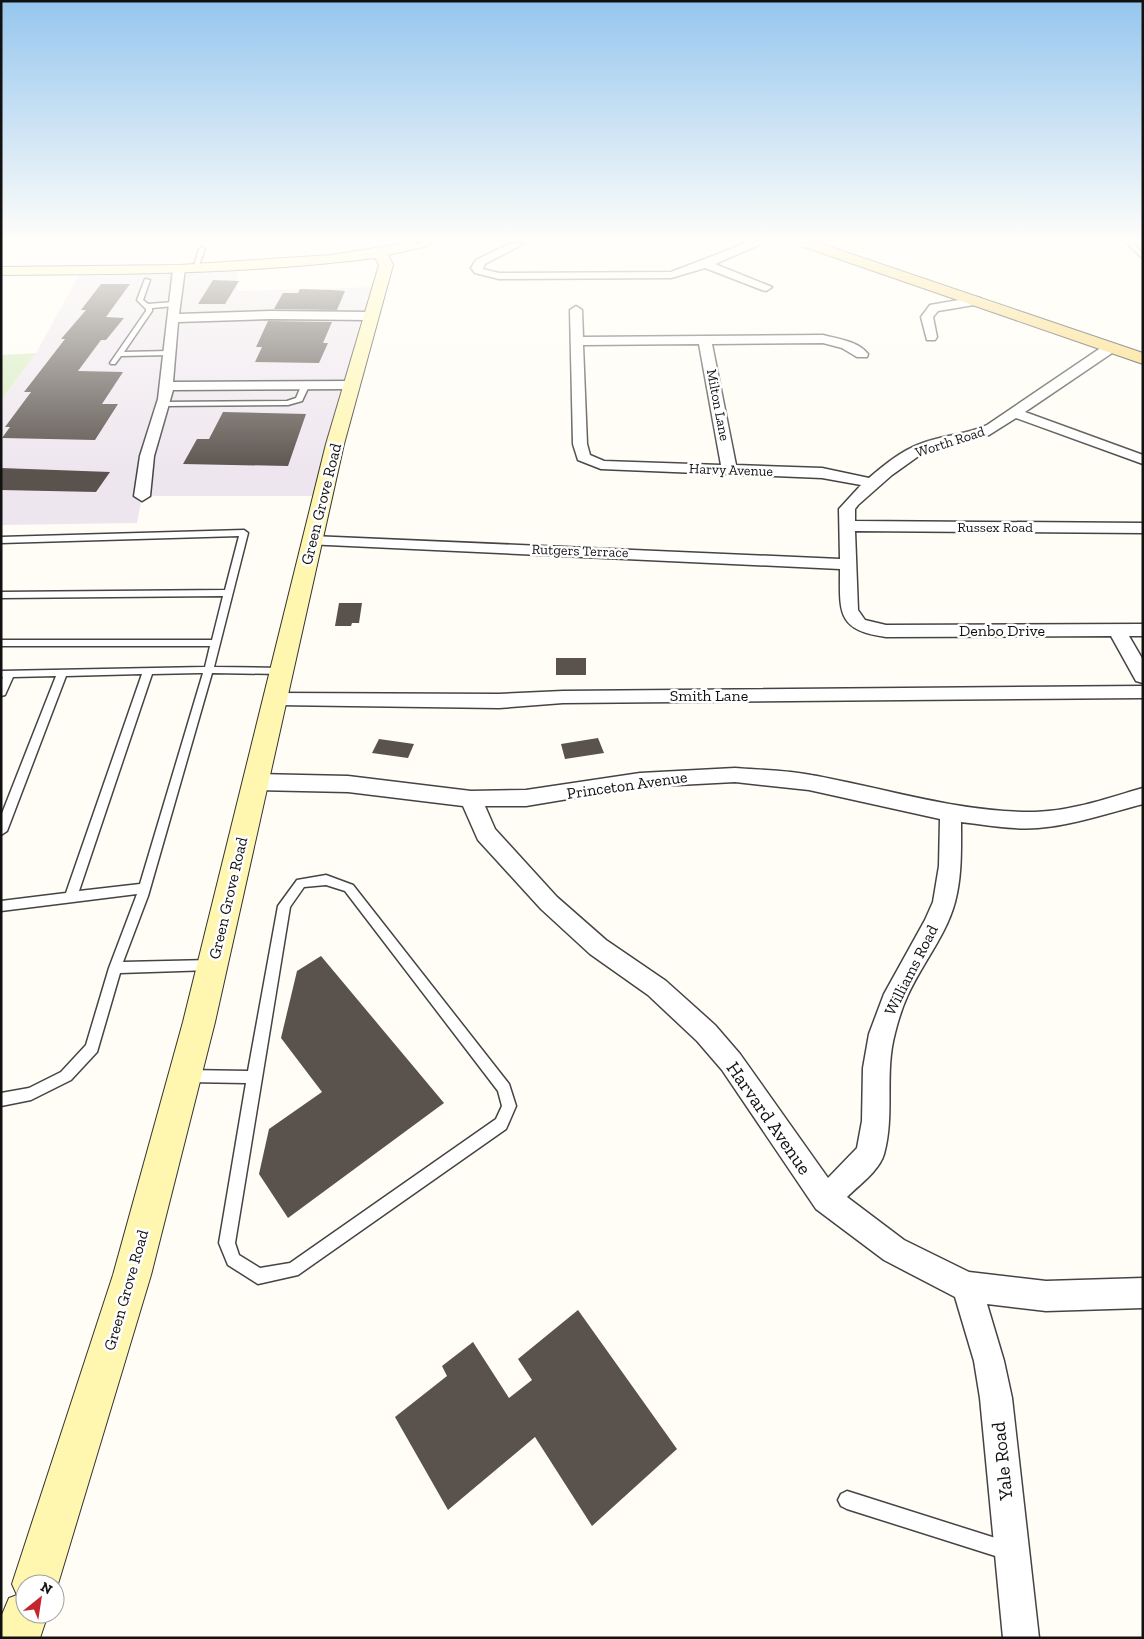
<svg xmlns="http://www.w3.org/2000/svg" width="1144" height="1639" font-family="'Zilla Slab',serif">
<rect width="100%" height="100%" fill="#fffdf5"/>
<polygon fill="#eee6ef" points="237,265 237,291 379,287 323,496 142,496 137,523 1,525 1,400 36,353 80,273"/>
<polygon fill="#d5ebbd" points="36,353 1,400 1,355"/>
<g fill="#5a524d">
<polygon points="213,280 239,281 225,304 198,304"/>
<polygon points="101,284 130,284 106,317 124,318 106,340 101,340 78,371 123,372 102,404 118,404 95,440 2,438 10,427 5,427 31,392 24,392 65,339 61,339 86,310 81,310"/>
<polygon points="300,289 332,290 345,291 337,310 274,309 283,293 298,293"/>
<polygon points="268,321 332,322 323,343 328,343 319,363 255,362 262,347 256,347"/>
<polygon points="223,412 306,414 288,466 183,464 197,439 209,439"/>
<polygon points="1,468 110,472 96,492 1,490"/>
<polygon points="339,603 362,603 359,623 352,623 351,626 335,626"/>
<rect x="556" y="658" width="30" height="17"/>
<polygon points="598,738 604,753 565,759 561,744"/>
<polygon points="379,739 414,744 408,758 372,753"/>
<polygon points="321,956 444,1103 288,1218 259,1174 269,1129 322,1092 281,1038 297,971"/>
<polygon points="578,1310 677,1449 592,1526 535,1437 448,1510 395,1417 447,1376 442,1366 473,1342 509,1398 532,1380 518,1359"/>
</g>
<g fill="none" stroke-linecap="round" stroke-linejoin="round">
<g stroke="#444" stroke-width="3">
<g id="lane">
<polygon points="1127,243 1133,243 1143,253 1143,259"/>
<polygon points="202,247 205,249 198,268 193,269 199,249"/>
<polygon points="145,279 150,280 143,300 148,304 174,302 177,304 174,306 152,308 152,311 124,352 169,351 172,353 169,355 121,356 115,364 111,364 110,363 146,311 146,309 137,300"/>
<polygon points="302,384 309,386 302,401 288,405 163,406 159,404 163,402 287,401 296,398"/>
<path d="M244,530L248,533L214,667L282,668L287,671L282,674L212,673L148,896L123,962L211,960L215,961L217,965L215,969L211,970L120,973L97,1052L71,1080L31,1100L1,1106V1093L29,1088L61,1072L86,1045L109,968L137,894L1,911V901L66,893L142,674L66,676L7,831L1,835V816L56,676L13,677L5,695L1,696V681L3,677H1V671L205,667L210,646H1V640H212L223,596L1,598V592L225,590L239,536L1,543V537ZM200,673H203L140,884L79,891L152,674Z"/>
<path d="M326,875L353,885L509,1084L516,1106L506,1129L298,1275L258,1284L228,1265L219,1243L246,1083L187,1082L182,1080L180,1076L182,1072L187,1070L248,1071L278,906L297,880ZM326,885L345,891L498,1091L502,1106L496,1119L290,1263L260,1268L239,1255L235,1243L290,907L304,887Z"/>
<polygon points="847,1491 1008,1542 1014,1545 1017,1551 1014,1557 1008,1560 847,1509 841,1506 838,1500 841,1494"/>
</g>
</g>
<g stroke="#444" stroke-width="3">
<g id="street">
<polygon points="511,243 525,243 485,264 483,269 499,273 671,272 746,243 760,243 759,245 715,264 772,287 766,291 762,290 705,268 671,278 499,279 475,273 471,268 476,260"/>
<polygon points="179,266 185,269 179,314 270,311 370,312 376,316 370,320 270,319 178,322 173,382 351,381 358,385 351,389 173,390 154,456 150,496 142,501 134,496 140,456 158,399 173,269"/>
<polygon points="976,297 980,298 982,301 980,304 938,311 933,317 937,337 935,340 927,340 921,317 930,305"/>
<path d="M576,306L582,310L583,337L823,335C838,339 858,341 868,354L867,357H857L842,348L823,343L712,344L736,465L822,468L869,478C884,465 901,451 920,444C942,435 966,435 987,425L1105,345H1115L1116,348L1115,351L1025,412L1143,455V464L1016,418L989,435L938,447L920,455L892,475L858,505L855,509V521L1143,523V533L855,531L858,610L865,620L886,625L1143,624V636H1129L1143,660V683L1136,681L1111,636L886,637C836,630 840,612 840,569L306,544L304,541L306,538L312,536L840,559L839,509L861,485L822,478L601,469L578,460L573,444L570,310ZM699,344L721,465L604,461L590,455L587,444L583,345Z"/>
<polygon points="1143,686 1143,698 563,703 499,708 276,705 269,704 266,699 269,694 276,693 499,694 563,691"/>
<path d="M735,768C760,770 786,770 811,775C885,788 959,813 1035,812C1072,811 1108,798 1143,788V804C1108,813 1074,825 1038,828C1013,830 987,825 961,822C961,849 962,876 955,902C946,936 921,965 907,997C902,1008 898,1021 895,1033C884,1073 895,1115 884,1154C879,1171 859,1185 847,1197L904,1240L969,1272L1046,1281L1143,1278V1308L1046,1311L987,1304L1004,1361L1012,1398L1039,1638H1003L980,1398L974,1361L955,1297L884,1260L816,1209L722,1070L697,1041L648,995L590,954L541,909L478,840L463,806L348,792L256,790L249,787L246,782L249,777L256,774L348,776L471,791L526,790L640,773ZM735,782L809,790L940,819L939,866L933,902L925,920L884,994L869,1034L863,1068L862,1121L857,1148L828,1178L740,1054L715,1025L666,981L606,940L557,897L495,829L485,806H526L640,787Z"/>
</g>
</g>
<g stroke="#333" stroke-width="2">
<path id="secondary" d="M406,243H430L428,246L388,255L393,265L344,444L215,1022L151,1275L58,1584L55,1590V1584H25V1614H48L40,1638H1V1617L9,1598L17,1595L12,1584L113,1275L183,1022L326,444L379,265L375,258C251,274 126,274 1,275V267L179,265L332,255Z"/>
</g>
<g stroke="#222" stroke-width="2">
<polygon id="primary" points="799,243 819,243 1143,353 1143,364 801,246"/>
</g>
<use href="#lane" fill="#fff" fill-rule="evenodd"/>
<use href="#street" fill="#fff" fill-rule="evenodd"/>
<use href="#secondary" fill="#fff6b0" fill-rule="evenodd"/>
<use href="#primary" fill="#f9d66b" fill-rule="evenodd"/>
</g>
<linearGradient id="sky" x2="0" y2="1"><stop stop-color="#95c6ee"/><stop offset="0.51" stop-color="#fffefa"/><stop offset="1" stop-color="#fffefa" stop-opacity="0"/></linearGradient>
<rect width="1144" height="472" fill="url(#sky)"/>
<g text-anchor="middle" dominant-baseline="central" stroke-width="5" stroke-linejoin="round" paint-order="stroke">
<g font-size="14" fill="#111" stroke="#fff">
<text transform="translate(718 405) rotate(79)">Milton Lane</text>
<text transform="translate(950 442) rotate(-18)">Worth Road</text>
<text transform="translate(731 470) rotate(2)">Harvy Avenue</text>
<text x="995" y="527">Russex Road</text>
<text transform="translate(580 551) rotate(2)">Rutgers Terrace</text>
</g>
<g font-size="16" fill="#111" stroke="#fff">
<text transform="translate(321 504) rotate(-76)">Green Grove Road</text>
<text x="1002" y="630">Denbo Drive</text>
<text x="709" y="695">Smith Lane</text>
<text transform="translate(627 785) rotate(-8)">Princeton Avenue</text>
<text transform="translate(228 898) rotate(-77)">Green Grove Road</text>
<text transform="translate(911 970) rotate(-63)">Williams Road</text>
<text transform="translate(126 1290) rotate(-74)">Green Grove Road</text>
</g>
<g font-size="19" fill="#111" stroke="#fff">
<text transform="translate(769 1118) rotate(55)">Harvard Avenue</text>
<text transform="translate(1002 1461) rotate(-96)">Yale Road</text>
</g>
</g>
<rect width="1144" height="1639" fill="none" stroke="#111111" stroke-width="5"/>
<g transform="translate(40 1599) rotate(30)"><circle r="24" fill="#ffffff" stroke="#a0a0a0"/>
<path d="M0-4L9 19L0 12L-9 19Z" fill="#c4262e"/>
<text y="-8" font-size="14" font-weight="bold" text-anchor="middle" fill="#111111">N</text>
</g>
</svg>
